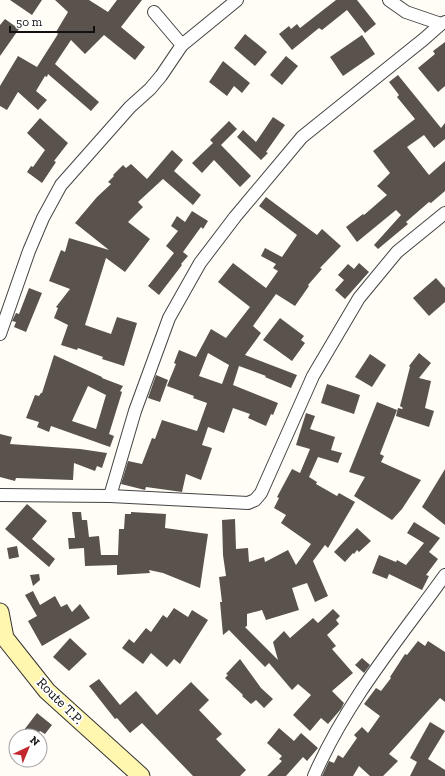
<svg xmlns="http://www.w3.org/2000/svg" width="445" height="776" font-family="'Zilla Slab',serif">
<rect width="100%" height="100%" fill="#fffdf5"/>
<g fill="#5a524d" fill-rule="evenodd">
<polygon points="10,0 42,0 32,15"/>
<polygon points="55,0 89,0 108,12 117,0 142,0 121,27 145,47 135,60 104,35 85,54 71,40 55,64 99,102 91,111 48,74 47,77 45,76 36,91 47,100 38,110 18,92 7,110 0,106 0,86 18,56 37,67 58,34 56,32 68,12"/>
<polygon points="336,0 357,0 376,24 365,33 347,10 322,30 319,28 292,50 279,34 289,26 291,29 297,24 300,28"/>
<polygon points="5,19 19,29 0,56 0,25"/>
<polygon points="245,34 267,52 255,66 234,48"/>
<polygon points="362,35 375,54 343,76 330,57"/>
<polygon points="445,42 445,86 438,92 418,68 435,54 433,51"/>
<polygon points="286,56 298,66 282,85 270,75"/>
<polygon points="223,61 250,83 242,93 234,86 227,96 209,82"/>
<polygon points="398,75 441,128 445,123 445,139 434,148 424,135 407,147 429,175 445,161 445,191 431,203 429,202 406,222 408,224 378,249 374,245 401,215 396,210 357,242 346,227 363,214 364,215 387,195 377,186 390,173 373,151 415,119 397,97 399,95 389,82"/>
<polygon points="273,117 285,125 266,152 268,153 261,160 237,137 243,130 256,142"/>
<polygon points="40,118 68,143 54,161 56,162 42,183 27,172 31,166 33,167 45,150 27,133"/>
<polygon points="229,121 237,129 221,145 251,176 240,187 214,160 202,173 192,163 213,143 210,140"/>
<polygon points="172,150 183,160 174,171 201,195 193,205 163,179 138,202 143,207 128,222 150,239 125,272 106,258 85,325 111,334 117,317 137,323 124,366 102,359 103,357 78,348 77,350 61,345 68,325 54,318 58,308 56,307 70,289 49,281 61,250 65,252 69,238 109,250 75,223 97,197 111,184 108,182 114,176 113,175 123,165 126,168 131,164 147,179"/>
<path d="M266,197L317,235L322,229L341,246L320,268L322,269L308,285L309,286L295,306L276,294L253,326L261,333L245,355L297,375L291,388L265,377L266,376L239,366L233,385L278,403L273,415L271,414L266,426L248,418L250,414L233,408L224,433L208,427L202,445L212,448L201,480L186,474L182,492L146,487L145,490L121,484L128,461L142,464L152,438L155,439L162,420L197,431L207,403L193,398L194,396L167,386L176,364L174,363L179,350L196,357L211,329L226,338L250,307L218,282L233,263L266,288L278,271L273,268L276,264L261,256L265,248L282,257L297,235L259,206ZM208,353L229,365L222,384L199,376Z"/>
<polygon points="192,211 208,221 203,229 201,227 183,252 188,256 181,264 182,265 159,295 148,286 174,253 166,246 178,231 171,226 177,216 185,222"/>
<polygon points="359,263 369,272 345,299 335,290 344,280 338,275 348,264 354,269"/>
<polygon points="436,278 445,288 445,302 429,316 413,298"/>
<polygon points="29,288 42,293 26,332 14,327 16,322 12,321 16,313 19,314"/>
<polygon points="280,318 304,336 301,340 305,343 292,361 263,340"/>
<polygon points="419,353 431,363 419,378 431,381 425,408 434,411 429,427 396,416 398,408 402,409 403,408 400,406 410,367 409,366"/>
<polygon points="370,354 386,365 372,387 355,377"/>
<path d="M54,355L102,377V378L123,386L120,391L122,392L109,434L114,436L110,447L51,426L49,432L37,427L39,422L26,418L35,395L39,396L41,393H42ZM88,386L106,395L96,429L72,421Z"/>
<polygon points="156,375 168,380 160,402 148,398"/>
<polygon points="327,384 360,395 354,414 321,403"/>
<polygon points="377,402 397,410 380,454 384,456 381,462 421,480 402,509 392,520 354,496 365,477 349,472"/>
<polygon points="306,413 315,416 310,429 335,437 331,450 342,453 338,463 318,457 309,477 317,482 316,484 337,496 339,493 355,502 328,548 325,545 313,561 328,596 315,602 307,583 292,588 299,610 266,620 262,610 247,614 247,626 245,627 278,660 273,642 284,631 290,638 313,618 318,623 333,609 340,616 336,620 339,624 327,635 336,646 332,649 353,673 332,691 344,703 341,709 328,724 321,718 310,731 293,715 311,695 298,684 292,690 269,663 265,667 229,630 223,635 220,602 222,602 219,577 226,576 223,555 222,520 235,519 236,549 248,548 249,562 264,557 265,562 288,550 296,565 311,544 281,523 286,515 274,508 279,498 277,497 292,469 300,473 310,449 296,445"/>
<polygon points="0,434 12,437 10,444 80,449 107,453 102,468 97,466 95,471 74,463 73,480 16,478 15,481 0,477"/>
<polygon points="445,469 445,525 422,507"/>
<polygon points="27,504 47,521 32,539 55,559 49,567 5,529"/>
<polygon points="72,512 81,512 82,520 87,520 89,537 99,536 101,555 118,555 119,529 124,529 125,514 131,514 131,512 166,514 165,528 208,534 200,588 163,573 149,570 150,573 117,575 117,565 85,566 84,548 69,549 68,538 75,538"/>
<polygon points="414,522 440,538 429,552 438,559 426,575 429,576 422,590 389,574 387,579 372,573 379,555 396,562 397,560 406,565 424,543 407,533"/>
<polygon points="357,528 371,541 359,552 357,550 354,554 353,553 345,562 334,552"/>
<polygon points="17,546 19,557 9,559 7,548"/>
<polygon points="39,574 40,580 33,586 30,575"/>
<polygon points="33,591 40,605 55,596 61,607 67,604 72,612 80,604 90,618 42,646 28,621 37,616 25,595"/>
<polygon points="174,608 188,617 192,610 208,620 180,664 174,659 167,667 151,653 143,664 122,648 129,639 134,643 146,628 151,632 163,615 167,618"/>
<polygon points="70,638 87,654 69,671 53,657"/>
<polygon points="418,641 425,646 428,641 445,652 445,702 440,698 389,754 398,761 383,776 370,776 359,766 353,776 322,776 329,761 334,763 338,755 343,758 357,738 354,735 362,727 368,733 380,716 364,704 376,688 381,691 391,678 390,677 405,654 407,655"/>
<polygon points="362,658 370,665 364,673 355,665"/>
<polygon points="240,659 261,688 273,699 264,708 256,700 251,704 242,696 243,695 225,678 228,675 226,674"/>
<polygon points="99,679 120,705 136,691 157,715 191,682 209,700 199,710 222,734 216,739 246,770 240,776 193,776 142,723 130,733 117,718 115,719 89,686"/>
<polygon points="37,713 52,725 45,734 40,731 38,733 35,731 31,736 24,730"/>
<polygon points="430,722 445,731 428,759 445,770 445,776 410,776 417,762 410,758"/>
<polygon points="279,728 294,741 301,733 318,748 307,761 303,757 286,776 267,776 282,761 279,759 282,756 267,743"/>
</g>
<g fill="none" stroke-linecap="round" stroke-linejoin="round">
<g stroke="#444" stroke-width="14">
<g id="street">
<polyline points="389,0 406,12 441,24 445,22"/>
<polyline points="154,12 182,45"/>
<polyline points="0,334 29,251 43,218 61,185 130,107 150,89 161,76 182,45 237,0"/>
<polyline points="0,495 110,496 248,503 255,500 261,493 313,376 359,298 397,252 445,213"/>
<polyline points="110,496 135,411 169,318 200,263 235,217 302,137 424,39 441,24"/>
<path d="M314,776C346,702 398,640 445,575"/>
</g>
</g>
<g stroke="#333" stroke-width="19">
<polyline id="secondary" points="0,612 5,638 47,691 141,776"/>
</g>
<use href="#street" stroke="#fff" stroke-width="12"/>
<use href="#secondary" stroke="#fff6b0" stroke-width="17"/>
</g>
<g text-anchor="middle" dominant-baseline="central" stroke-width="4" stroke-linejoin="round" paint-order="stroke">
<g font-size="14" fill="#111" stroke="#fff">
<text transform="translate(60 701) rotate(45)">Route T.P.</text>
</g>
</g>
<g transform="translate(28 748) rotate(44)"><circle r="19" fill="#ffffff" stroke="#a0a0a0"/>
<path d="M0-3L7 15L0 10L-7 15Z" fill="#c4262e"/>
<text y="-6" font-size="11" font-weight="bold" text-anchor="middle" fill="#111111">N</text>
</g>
<path d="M10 26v6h84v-6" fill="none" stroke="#111111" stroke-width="2"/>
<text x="16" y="26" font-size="12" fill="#111111" stroke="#ffffff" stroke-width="3" paint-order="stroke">50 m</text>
</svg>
